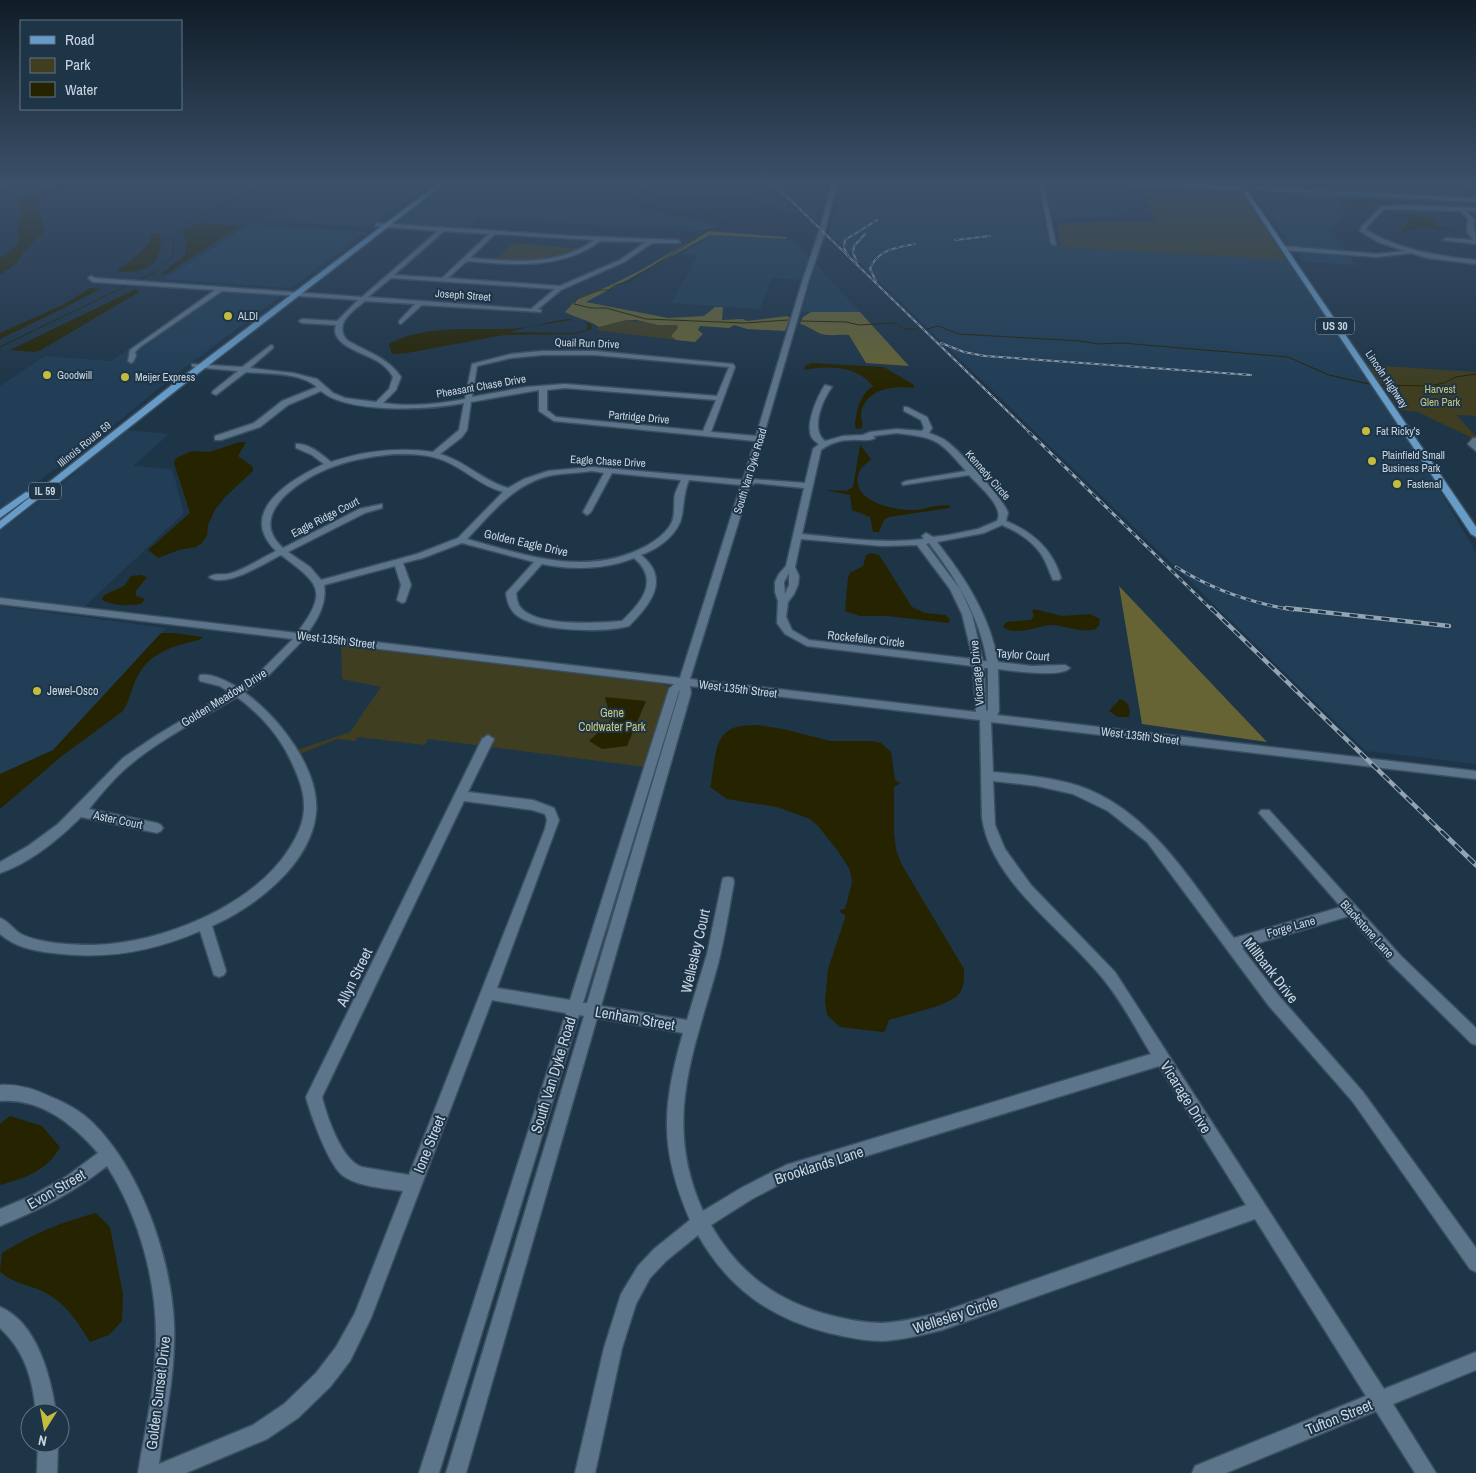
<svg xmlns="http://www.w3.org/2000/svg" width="1476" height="1473" font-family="'Archivo Narrow',sans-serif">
<rect width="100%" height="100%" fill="#1e3447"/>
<g fill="#213e56">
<polygon points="327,183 431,183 369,227 264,220"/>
<polygon points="448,183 610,183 626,189 627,200 647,210 719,225 706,230 479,219 469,229 393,225"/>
<polygon points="628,183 742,183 766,191 796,210 797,214 753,199 660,194"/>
<polygon points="777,183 828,183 816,221 813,220"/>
<polygon points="844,183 1034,183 1050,246 1286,260 1328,319 1328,322 1347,350 1350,351 1422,460 1476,552 1476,764 1366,751 829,233"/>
<polygon points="1045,186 1116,189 1124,212 1117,216 1051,218"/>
<polygon points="1261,191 1335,195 1346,212 1332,227 1332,232 1345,250 1291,246 1255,193"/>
<polygon points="250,225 366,232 294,286 287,288 164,279"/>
<polygon points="711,236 792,240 809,258 803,280 772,278 760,309 671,303 698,255 682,254"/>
<polygon points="1301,251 1348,255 1355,265 1303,262 1298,253"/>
<polygon points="816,264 860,312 801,312"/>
<polygon points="214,290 275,294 280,297 179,372 91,444 49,473 0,512 0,386 45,356 111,361"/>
<polygon points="125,430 169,434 133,466 172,469 184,513 84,607 0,597 0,531 77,472 91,457"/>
<polygon points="0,606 166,628 53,750 0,774"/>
</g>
<g fill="#3f3e21">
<polygon points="1249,183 1319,183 1359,192 1254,187"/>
<polygon points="1437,183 1441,183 1458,197 1431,196 1421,187 1443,187"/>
<polygon points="1140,186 1242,192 1286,260 1061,247 1057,230 1059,224 1121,221 1156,222"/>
<polygon points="513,243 584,249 536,262 494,261"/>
<polygon points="626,320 677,325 678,328 671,336 676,340 596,330 599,327"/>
<polygon points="1368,365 1476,372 1476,416 1456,415 1476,436 1476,440 1418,412 1400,410"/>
<polygon points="341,646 661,684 670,687 669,691 645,767 428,739 425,745 358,737 355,741 337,739 300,754 297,750 350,732 381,687 342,679"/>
<polygon points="677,693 653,792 610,929 628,855"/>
</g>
<g fill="#666434">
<path d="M708,231L786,237L787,239L710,235L586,302L668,318L704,316L715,307H723L722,320L743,319L747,321L787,316L790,318L785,331L747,329L734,325L729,328L700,326L698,330L703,334L695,342L676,340L671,336L678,328L677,325H658L637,320H626L599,327C589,320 576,318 565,312L578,298L609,286L639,271Z"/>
<path d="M811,312H860L909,366L866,363L849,335C839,334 827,337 819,333C812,330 808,326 800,324L803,317Z"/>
<polygon points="1119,586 1267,742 1142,724"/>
</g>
<g fill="#262400" fill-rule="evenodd">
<path d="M72,183H85L49,193L36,199L44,229L43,234L23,253L17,263L0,275V258L15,247L19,241C15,223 25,221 17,202L35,193Z"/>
<polygon points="1339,198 1383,200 1387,203 1370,206 1365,209 1344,205"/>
<polygon points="1390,213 1436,218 1436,226 1454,230 1418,228 1400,234 1409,218"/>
<polygon points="201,223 240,226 168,273 160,275 185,255 186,242 183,231"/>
<path d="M156,233L160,234C164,263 148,273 120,272L118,270L140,253L151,240L150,236Z"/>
<polygon points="90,288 100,289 60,310 0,339 0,333 63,305"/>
<polygon points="136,289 139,292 41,350 35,352 10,350"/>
<path d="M569,319L591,324L592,329L576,334L504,335L407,353L392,354L389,344C424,325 469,330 507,329C528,329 549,321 569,319ZM573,320L586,323L588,327L586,330L574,333L511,332L527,327Z"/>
<path d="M812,363L884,367L914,385V388C895,386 870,387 862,409C859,416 864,422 862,428L857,429L855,426C856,412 860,394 873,386C857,366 828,365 804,370L806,365Z"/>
<polygon points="240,442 246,442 238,456 253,467 253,471 225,497 215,510 208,525 207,536 202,543 196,547 179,550 158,558 148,550 190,513 174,463 176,458 192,451 209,452"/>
<path d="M860,445L871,459C868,464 862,465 860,470C846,501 894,511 916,510C927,509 940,503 951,506L949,508L889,517L884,520L879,532H873L870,517L852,510L850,495L825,490L846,491L853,487Z"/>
<polygon points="871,553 879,555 883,561 912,607 925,613 946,615 950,620 949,623 887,616 860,616 845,611 848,577 850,573 863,566 866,555"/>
<path d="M141,575L147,577L136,591V596L145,599L141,604C127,606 114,606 102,600L104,595L124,586L131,576Z"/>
<path d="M1034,609L1062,616L1090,614L1100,619L1099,625L1096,629C1080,634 1064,624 1049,625C1037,627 1013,636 1003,627L1006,622L1031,620L1034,616L1032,611Z"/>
<path d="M161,633H174L203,637L199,640C177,645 153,651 140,672C132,684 131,699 123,711L62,756L0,809V774L53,750Z"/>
<polygon points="605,697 646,701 627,746 602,749 589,741 611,720"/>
<path d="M1120,699C1128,701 1131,708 1129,717H1118L1109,711Z"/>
<path d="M757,725L783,729L830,741H873L881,743L891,752L895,780L901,783L894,787V833L896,850L902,865L964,969C964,978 965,988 958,995C948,1006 904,1015 889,1020L885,1031L882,1032L840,1027L827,1015L825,1001L828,969L845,918V915L840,912V910L845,909L852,883L850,870L838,851L818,826L810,819L777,807L727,799L710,787C712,784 711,780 712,776C717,743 717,724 757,725Z"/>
<path d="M10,1116L42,1126L60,1147C47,1171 25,1178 0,1185V1124Z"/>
<path d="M96,1213L110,1227L123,1294L122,1321L109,1335L90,1342C77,1321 65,1302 42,1291C29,1285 9,1282 0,1271L2,1253C32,1234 62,1222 96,1213Z"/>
</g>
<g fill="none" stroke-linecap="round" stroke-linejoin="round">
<g stroke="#262400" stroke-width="1">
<path d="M619,183L645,189L646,191L636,198L642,206L680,212L676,216C687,216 695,209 706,213L708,218H714L715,221L727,222L728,226L709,230L628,282L615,285L609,290H600L577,299L574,304L591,308H606L646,319L745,323L788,320"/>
<polyline points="802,321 846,322 859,325 896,323 904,329 918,329"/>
<polyline points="927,329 938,326 959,334 1080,341 1099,344 1122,343 1288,357 1329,375 1369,384"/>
<polyline points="0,347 155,272 173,256 174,239 180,229 231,200 266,183"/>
<polyline points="1382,385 1429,386 1444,383 1456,377 1476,374"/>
</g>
<polygon fill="#262400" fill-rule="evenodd" points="64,183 72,183 47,193 40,201 40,222 35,223 35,200 43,191"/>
<g stroke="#3c4f60" stroke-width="3">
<g id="minor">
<path d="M832,183H836V187L823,238L809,279L751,479L805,483L813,449L819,444C814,441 810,437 810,431C808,419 818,395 825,385L832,387C822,400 810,430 825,441L843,436L863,435L870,432L897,429L922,431L924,428L921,420L904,411V407H907L927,417L932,428L929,433C937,436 944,438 950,444C961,453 1005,501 1008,513L1006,521C1033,532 1053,550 1061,578L1059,580H1053C1050,574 1048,567 1045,561C1037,544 1019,532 1002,525L984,533L937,542C966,579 990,616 998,662L1032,666L1065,665L1070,668C1061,678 1013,671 998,669L999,711L997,715L1476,771V779L991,722L993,772C1022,775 1051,777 1079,786C1150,810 1191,882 1234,938L1341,907L1259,813L1261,810H1269L1401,956L1476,1028V1045L1471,1043L1391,964L1349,916L1242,948L1279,996L1363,1092L1476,1248V1272L1470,1269L1353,1102L1269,1006L1147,842L1108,811L1073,794L1037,786L993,781L995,825L1005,849L1031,885L1115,972L1384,1389L1476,1352V1370L1393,1404L1436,1473H1415L1376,1411L1226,1473H1192L1195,1466L1366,1396L1255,1219L942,1330C922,1335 902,1340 882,1341C863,1341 847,1337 829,1333C770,1318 728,1288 698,1235L666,1261L650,1278L636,1304L622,1348L595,1473H575L604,1348L621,1294L638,1266L654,1249L690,1220C659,1148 662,1107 683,1033L597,1018L466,1473H446L584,1016L579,1015L439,1473H419L566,1013L492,1000L371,1318L350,1361L330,1387L298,1418L267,1439L186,1473H138C145,1429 156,1385 156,1340C157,1281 139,1216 107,1166C71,1194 41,1209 0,1226V1209L31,1196L67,1176L98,1153C73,1124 41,1098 0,1101V1085C18,1084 35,1089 51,1097C66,1103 81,1111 93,1123C141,1171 171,1257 174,1324C176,1372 165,1418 159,1464L253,1425L284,1404L316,1373L336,1347L355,1313L403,1191C384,1188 358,1187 342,1175C328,1163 311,1116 306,1097L482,739L488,735L494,739L468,792L533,800L554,808L559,820L497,988L570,1000L669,689L674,684L303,640L269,675L244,692C278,716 320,769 316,813C311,864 255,907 212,926L226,971L224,975L219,977L214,975L200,931C152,952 105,960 53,953C34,951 15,947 0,934V918C8,921 13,929 21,934C38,943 72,945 92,945C160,944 252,907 289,849C297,837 303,824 304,810C305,793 299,778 292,763C280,736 260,714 237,697C199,720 158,740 125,769C112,781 100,795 89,809L157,823L161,825L163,828L161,831L157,833L81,817C59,839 30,863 0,873V862L28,846L58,824L123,758L157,735L229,692L220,686L200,681L199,678L200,675C212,673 227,681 237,687L261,671L293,639L0,604V598L297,633C330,590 318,583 281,555C265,563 225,589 209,577C215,573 221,575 228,574C244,570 261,558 276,551C236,512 291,479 324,464L312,455L296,448V444C309,443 321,454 331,462C365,451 397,447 433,452L459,430L464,403C430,410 347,414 321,391L288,405L260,427L221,440H215V436L254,423L282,401L317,387C299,372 268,374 246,372L216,395L212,393L213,391L238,371L194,367L192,366V364L242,367L271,345L273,346V348L250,368L293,373L317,379L333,393L345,398L376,402L389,389L393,377C389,370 384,365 377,361C364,353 329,345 336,325L302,323L299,321L302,319L337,321L358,300L222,291L140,347L135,352L136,356L133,362L131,363L128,361L130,350L215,290L93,282L88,278L91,276L95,278L362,297L438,231L375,226L377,223L573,236L678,240L680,243H652L624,262L561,290L538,309L541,310V312L422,305L401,324L399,323V321L415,304L365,301C353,311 333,324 347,340C366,352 388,357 401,377L396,390L383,403C409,407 439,404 465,399L472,364L511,354L542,351H595L733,364L735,367L711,432L756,436L803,279L820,229ZM444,231L489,234L442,278L394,275ZM495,234L594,240C558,267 512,261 470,258ZM600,241L646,242L620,260L560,286L448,278L467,261C513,265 561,270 600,241ZM391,278L555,289L531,309L368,297ZM542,355H595L729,367L717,396L565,384L526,387L472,397L477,366L511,358ZM565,388L716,400L703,431L556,417L547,410V390ZM539,390V411L554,421L755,441L743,480L592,467L548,471L524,479L508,488C483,481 465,461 440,454L462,437L467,430L471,402ZM897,433C938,438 939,440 966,471L906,481L902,483L903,485L969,475C979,486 1005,507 997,521L978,529L949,535L933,537L926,533L922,536L924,539C883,544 843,538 802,534L821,450C830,443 840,440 851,440C859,439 869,442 875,438L873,436ZM395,454C412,454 429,454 445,461C466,470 481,486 503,492L458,538L417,554L321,580L310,567L288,552L365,513L382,508V504L359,509L283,548C244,513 305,476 335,466C354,459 374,456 395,454ZM592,471L604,473L583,512L587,515L591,512L612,473L681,480C679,484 677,489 675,494C673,504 676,515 671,524C663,538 646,547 631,553C577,574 521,554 467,539C492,513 515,482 553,475C566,473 579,473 592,471ZM689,480L741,485L680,678L307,634C318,619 327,603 324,585L395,566L401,585L397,600L402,603L405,602L411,585L403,563L423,558L462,543L534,562L506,593C507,601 509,608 515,614C536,632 603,633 629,626C650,605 671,579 641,555C658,549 679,534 682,515C684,503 684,492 689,480ZM756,483L804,488L786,566L779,574L775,582V592L778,601L777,623L785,634L807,646L973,666L976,712L690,679L750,485ZM801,539L882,546L917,545L950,589L962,614L973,659L809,640L792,630L786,617L788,602L794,594L798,585L799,576L795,567ZM929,543C957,580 979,615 987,661H983L972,614L960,589L926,544ZM634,558C660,580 642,602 622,621C598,623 538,627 521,608C517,604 517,598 516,593L542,564C573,570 604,570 634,558ZM789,573V585L785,594L784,582ZM984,668H988V710L986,711ZM690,686L980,720L982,818C992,884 1065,930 1104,980C1122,1002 1136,1029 1151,1054L786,1165L741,1188L703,1211C662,1121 694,1052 718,964C725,937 729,909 734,882L733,878L728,877L723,878L722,882L707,954L687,1020L601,1006L691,693ZM680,690L587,1003H583L679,691ZM464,801L532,810L545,814L547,820L545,829L409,1175L362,1167C342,1161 327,1117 322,1097ZM1159,1066L1246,1205L942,1312C922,1317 902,1322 882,1323C865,1323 850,1320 833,1316C778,1302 740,1275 711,1225L752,1199L788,1180Z"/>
<polygon points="1039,183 1043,183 1056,245 1051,244"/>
<polygon points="1467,183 1476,183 1476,186 1467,184"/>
<polygon points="1241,187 1476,198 1476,202 1243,189"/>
<path d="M1403,205L1476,208V212L1466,211L1474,219C1473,230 1476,234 1476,244L1443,240L1446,238L1473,240L1467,231L1468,219L1460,211L1384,209L1367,227L1366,230C1400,250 1437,256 1476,260V264L1427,258L1411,253L1377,257L1283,250L1280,248L1283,246L1377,254L1405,251L1378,242L1360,231L1362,226L1381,207Z"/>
<polygon points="1473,438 1476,438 1476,451 1468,444"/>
<path d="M0,1307C37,1322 51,1377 56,1413H36C33,1380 25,1351 0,1328Z"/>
<polygon points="38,1443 58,1443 57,1473 37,1473"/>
</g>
</g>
<g stroke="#3c4f60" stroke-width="3">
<g id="major">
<polygon points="0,183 6,183 0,185"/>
<polygon points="439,183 445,183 183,385 0,529 0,521 177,381"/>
<polygon points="1131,183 1239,186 1238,183 1242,183 1476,527 1476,537 1471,534 1242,190 1133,185"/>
<polygon points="26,492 29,493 29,497 0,518 0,510"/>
</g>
</g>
<use href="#minor" fill="#5c758b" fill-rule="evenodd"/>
<use href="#major" fill="#679cc8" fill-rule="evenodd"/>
<g stroke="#94a4b2" stroke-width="2">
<g id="rail-far3">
<polyline points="773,183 1030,433"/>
<polyline points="955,240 990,236"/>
<polyline points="848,255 844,248 845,240 877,220"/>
<polyline points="857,262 853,253 854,246 865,234"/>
<path d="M876,281L870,269C877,250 897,247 915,244"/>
<polyline points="941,343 964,352 985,356 1251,375"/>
</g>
</g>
<g stroke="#94a4b2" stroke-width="3">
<g id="rail-far2">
<polyline points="1029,432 1212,610"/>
<path d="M1176,567C1213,590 1251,603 1293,610"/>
</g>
</g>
<g stroke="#94a4b2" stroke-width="4.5">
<g id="rail-far1">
<polyline points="1211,608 1443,833"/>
<polyline points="1286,608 1449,626"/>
</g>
</g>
<g stroke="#94a4b2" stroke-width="5">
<polyline id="rail" points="1442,832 1476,865"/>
</g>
<use href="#rail-far3" stroke="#1e3447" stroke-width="1" stroke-dasharray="4" stroke-linecap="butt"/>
<use href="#rail-far2" stroke="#1e3447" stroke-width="2" stroke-dasharray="5.5" stroke-linecap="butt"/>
<use href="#rail-far1" stroke="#1e3447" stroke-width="2.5" stroke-dasharray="8" stroke-linecap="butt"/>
<use href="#rail" stroke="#1e3447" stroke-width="3" stroke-dasharray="9" stroke-linecap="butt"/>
</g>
<linearGradient id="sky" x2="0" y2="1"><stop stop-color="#101d27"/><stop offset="0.47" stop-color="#3b5069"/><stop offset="1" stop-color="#3b5069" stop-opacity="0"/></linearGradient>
<rect width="1476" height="389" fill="url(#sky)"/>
<g fill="#c3bd3e" stroke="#1e3447" stroke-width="2">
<circle cx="228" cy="316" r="5"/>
<circle cx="47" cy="375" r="5"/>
<circle cx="125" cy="377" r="5"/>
<circle cx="1366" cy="431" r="5"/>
<circle cx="1372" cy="461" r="5"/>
<circle cx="1397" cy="484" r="5"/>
<circle cx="37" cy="691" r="5"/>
</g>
<g text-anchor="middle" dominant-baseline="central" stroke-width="4" stroke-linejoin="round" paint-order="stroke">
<g font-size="11" fill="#c8d6e2" stroke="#1e3447">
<text transform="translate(463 295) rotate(4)">Joseph Street</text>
<text transform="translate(587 343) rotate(2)">Quail Run Drive</text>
<text transform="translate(1387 379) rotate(56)">Lincoln Highway</text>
<text transform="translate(481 386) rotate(-10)">Pheasant Chase Drive</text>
<text transform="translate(639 417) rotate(5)">Partridge Drive</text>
<text transform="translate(84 444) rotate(-39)">Illinois Route 59</text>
<text transform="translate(608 461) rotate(3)">Eagle Chase Drive</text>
<text transform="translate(750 471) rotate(-73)">South Van Dyke Road</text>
<text transform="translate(988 475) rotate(49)">Kennedy Circle</text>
<text transform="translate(325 517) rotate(-27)">Eagle Ridge Court</text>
</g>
<g font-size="11" fill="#c8d6e2" stroke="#1e3447" text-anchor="start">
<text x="238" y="316">ALDI</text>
<text x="57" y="375">Goodwill</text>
<text x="135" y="377">Meijer Express</text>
<text x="1376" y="431">Fat Ricky's</text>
<text x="1382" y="455">Plainfield Small<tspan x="1382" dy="13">Business Park</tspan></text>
<text x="1407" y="484">Fastenal</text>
</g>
<g fill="#1e3447" stroke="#95a5b4" stroke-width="1">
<rect x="1316" y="317.5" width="38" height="17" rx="4"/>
<rect x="29" y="482.5" width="32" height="17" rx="4"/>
</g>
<g font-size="11" font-weight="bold" fill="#c8d6e2">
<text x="1335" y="326">US 30</text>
<text x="45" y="491">IL 59</text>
</g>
<g font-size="11" fill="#cbc87b" stroke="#1e3447">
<text x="1440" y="389">Harvest<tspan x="1440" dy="13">Glen Park</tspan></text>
</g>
<g font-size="12" fill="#c8d6e2" stroke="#1e3447">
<text transform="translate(526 543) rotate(13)">Golden Eagle Drive</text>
<text transform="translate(866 639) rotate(6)">Rockefeller Circle</text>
<text transform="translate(336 640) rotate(7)">West 135th Street</text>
<text transform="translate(1023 655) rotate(4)">Taylor Court</text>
<text transform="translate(977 673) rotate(-95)">Vicarage Drive</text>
<text transform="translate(738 689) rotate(7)">West 135th Street</text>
<text transform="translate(224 698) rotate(-32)">Golden Meadow Drive</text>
<text transform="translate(1140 736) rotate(7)">West 135th Street</text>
<text transform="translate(118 820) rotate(12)">Aster Court</text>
<text transform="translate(1291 927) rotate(-16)">Forge Lane</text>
<text transform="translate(1367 929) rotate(48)">Blackstone Lane</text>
</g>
<g font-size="12" fill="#c8d6e2" stroke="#1e3447" text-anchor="start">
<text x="47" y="691">Jewel-Osco</text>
</g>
<g font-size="12" fill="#cbc87b" stroke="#1e3447">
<text x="612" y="713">Gene<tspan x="612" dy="14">Coldwater Park</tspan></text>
</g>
<g font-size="15" fill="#c8d6e2" stroke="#1e3447">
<text transform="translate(695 951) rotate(-77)">Wellesley Court</text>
<text transform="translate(1271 970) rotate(52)">Millbank Drive</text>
<text transform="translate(354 977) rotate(-64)">Allyn Street</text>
<text transform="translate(635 1018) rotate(10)">Lenham Street</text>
<text transform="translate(553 1075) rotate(-73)">South Van Dyke Road</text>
<text transform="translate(1186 1097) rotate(58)">Vicarage Drive</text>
<text transform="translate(429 1144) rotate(-68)">Ione Street</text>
<text transform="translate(819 1165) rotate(-18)">Brooklands Lane</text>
<text transform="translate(56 1189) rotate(-30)">Evon Street</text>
<text transform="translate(955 1315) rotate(-18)">Wellesley Circle</text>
<text transform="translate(158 1393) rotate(-83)">Golden Sunset Drive</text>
<text transform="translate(1339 1417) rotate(-22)">Tufton Street</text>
</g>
</g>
<rect x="20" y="20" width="162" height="90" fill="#1e3447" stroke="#627585"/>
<rect x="30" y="36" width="25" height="8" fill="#679cc8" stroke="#627585"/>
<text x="65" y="45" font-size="15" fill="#c8d6e2">Road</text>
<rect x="30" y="58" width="25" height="15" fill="#3f3e21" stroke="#627585"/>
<text x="65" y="70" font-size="15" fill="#c8d6e2">Park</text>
<rect x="30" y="82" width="25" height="15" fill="#262400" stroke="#627585"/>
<text x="65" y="95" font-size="15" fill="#c8d6e2">Water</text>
<g transform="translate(45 1428) rotate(191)"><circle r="24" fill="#1e3447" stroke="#627585"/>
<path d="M0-4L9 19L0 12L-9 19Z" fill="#c3bd3e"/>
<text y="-8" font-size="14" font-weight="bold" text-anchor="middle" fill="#c8d6e2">N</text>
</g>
</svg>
